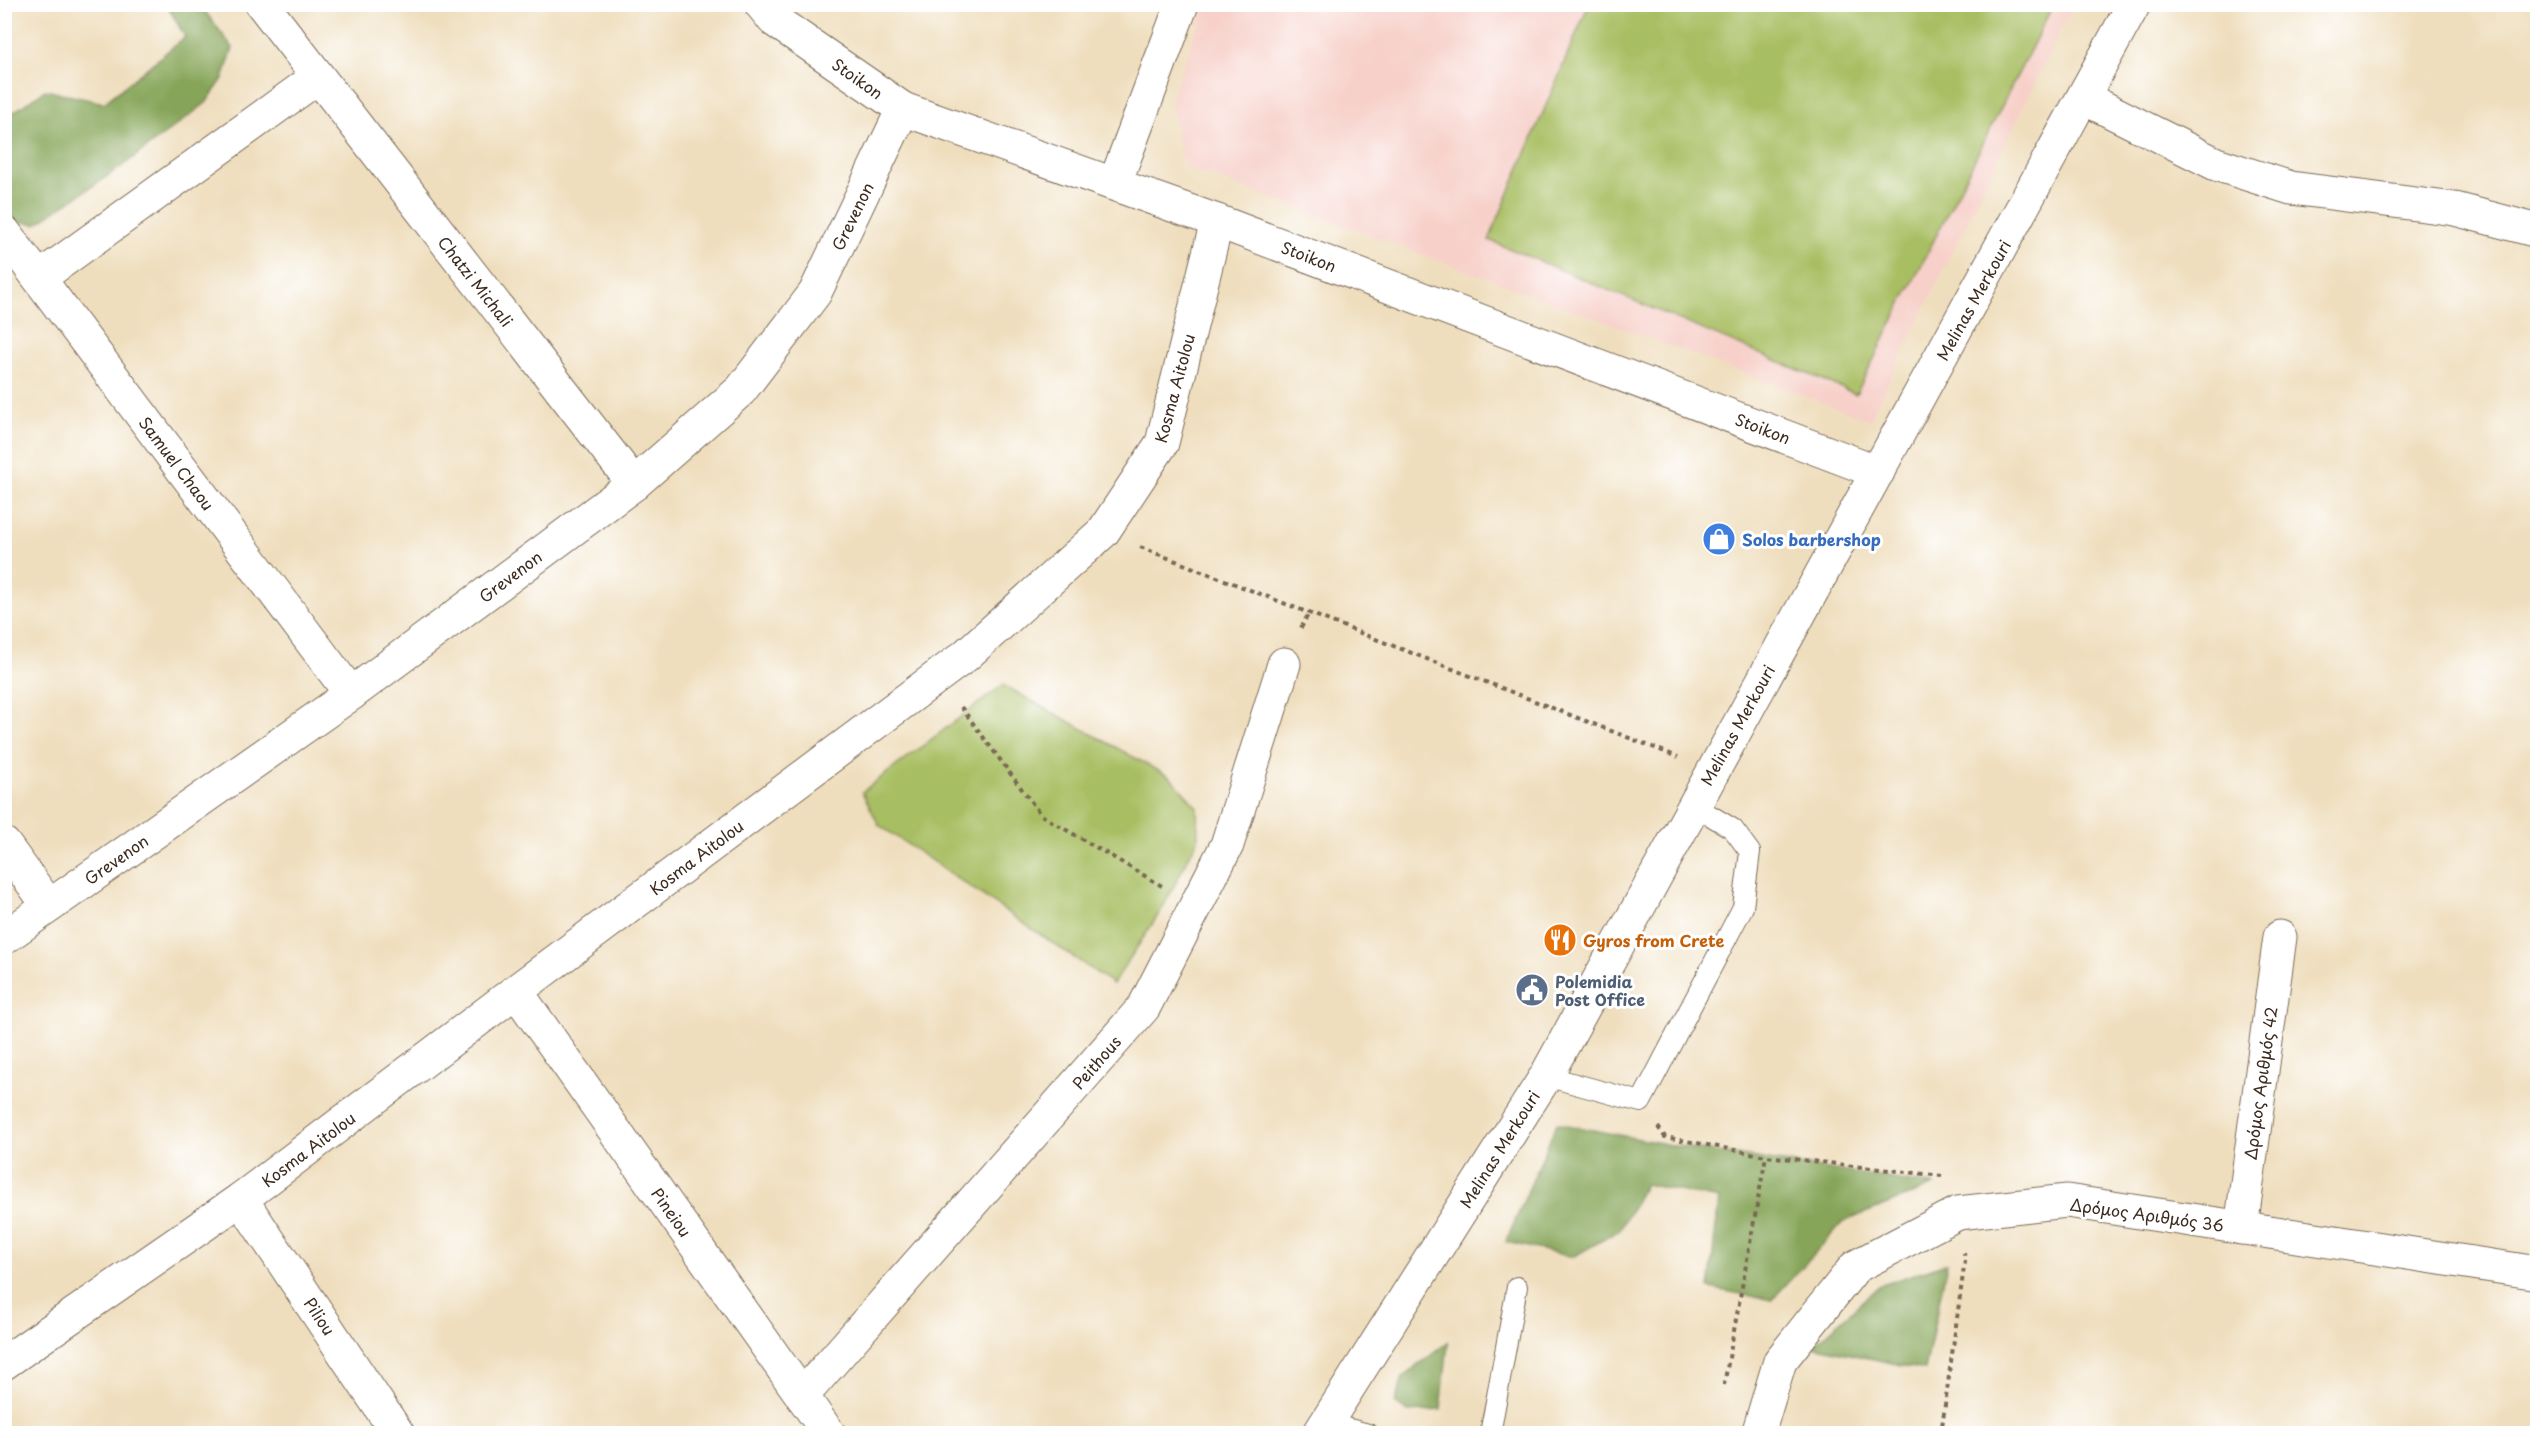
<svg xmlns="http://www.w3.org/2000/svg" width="2542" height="1438" font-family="'Playpen Sans',sans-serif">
<rect width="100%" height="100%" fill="#fff"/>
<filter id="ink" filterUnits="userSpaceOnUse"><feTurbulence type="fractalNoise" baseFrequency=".0167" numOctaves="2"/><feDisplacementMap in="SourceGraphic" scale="12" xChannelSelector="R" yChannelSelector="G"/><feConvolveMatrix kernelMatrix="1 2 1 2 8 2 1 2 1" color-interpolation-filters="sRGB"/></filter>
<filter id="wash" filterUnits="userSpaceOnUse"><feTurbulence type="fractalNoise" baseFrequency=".008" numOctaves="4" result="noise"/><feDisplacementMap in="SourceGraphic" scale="24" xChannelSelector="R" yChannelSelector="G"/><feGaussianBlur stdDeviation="1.35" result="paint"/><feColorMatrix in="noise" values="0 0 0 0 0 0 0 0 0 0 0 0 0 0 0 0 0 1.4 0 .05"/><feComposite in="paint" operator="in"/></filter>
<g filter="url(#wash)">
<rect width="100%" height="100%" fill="#efdebd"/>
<polygon fill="#f7d0c9" points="1206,5 2073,5 1870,420 1184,166 1170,100"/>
<g fill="#a8be62" stroke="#727440" stroke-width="1.5">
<polygon points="1589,4 2053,5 1856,394 1489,240"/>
<polygon points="1003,685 1170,777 1197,807 1198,839 1162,909 1113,984 879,825 862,792"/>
</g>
<g fill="#86a558" stroke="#60683b" stroke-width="1.5">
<polygon points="167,5 200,5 233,48 223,79 206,103 121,167 36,224 8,220 5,215 4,119 45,90 104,103 185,37"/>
<polygon points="1557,1123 1676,1146 1934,1185 1843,1222 1772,1300 1709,1288 1719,1199 1645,1184 1620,1230 1573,1257 1506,1242"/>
<polygon points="1947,1263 1925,1370 1813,1346 1879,1286"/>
<polygon points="1448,1342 1441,1410 1408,1412 1395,1403 1403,1377"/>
</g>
</g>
<g filter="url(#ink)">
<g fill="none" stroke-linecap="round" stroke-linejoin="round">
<g stroke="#7a6956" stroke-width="22">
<g id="service">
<polyline points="1546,1076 1641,1102 1743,907 1750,852 1733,829 1693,805"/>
<polyline points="1326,1423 1368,1434"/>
<polyline points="1490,1434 1517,1287"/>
</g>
</g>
<g stroke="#7a6956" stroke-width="35">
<g id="minor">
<polyline points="262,4 634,484"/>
<polyline points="761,4 774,20 903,109 1217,221 1878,472"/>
<polyline points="2084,98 2216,164 2291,188 2455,209 2538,231"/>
<polyline points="1115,183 1182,4"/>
<polyline points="4,232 351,694"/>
<polyline points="39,278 318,77"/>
<polyline points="4,844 49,906"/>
<polyline points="4,938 351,694 634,484 741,390 815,293 903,109"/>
<polyline points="516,991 829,1434"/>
<polyline points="241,1199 398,1434"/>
<polyline points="2241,1228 2280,937"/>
<polyline points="4,1363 241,1199 516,991 965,656 1103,532 1162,443 1217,221"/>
<polyline points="802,1396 1144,1007 1227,845 1284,664"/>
<polyline points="1758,1434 1780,1361 1855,1267 1958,1213 2067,1201 2538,1273"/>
</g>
</g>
<g stroke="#7a6956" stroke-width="35">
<polyline id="secondary" points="1319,1434 1546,1076 2134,4"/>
</g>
<g stroke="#7a6956" stroke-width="4" stroke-dasharray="4.5 4.5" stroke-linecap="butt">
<polyline points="1140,547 1678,757"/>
<polyline points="1301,628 1309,613"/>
<polyline points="961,707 1041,815 1162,886"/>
<polyline points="1658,1127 1665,1137 1766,1156 1942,1176"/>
<polyline points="1724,1385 1766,1156"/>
<polyline points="1941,1434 1965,1260 1964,1253"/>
</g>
<use href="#service" stroke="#fff" stroke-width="20"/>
<use href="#minor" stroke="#fff" stroke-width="33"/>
<use href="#secondary" stroke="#fff" stroke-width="33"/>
</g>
</g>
<defs>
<g id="shop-disc" transform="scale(1.725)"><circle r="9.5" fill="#3f7fe0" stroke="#fff"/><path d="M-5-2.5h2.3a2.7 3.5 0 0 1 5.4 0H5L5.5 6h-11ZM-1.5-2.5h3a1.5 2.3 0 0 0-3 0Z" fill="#fff"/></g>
<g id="restaurant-disc" transform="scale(1.725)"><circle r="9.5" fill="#e8710a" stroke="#fff"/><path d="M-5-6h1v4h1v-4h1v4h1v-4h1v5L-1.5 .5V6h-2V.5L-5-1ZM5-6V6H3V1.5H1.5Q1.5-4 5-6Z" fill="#fff"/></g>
<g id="civic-disc" transform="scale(1.725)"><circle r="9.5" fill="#5c6f8a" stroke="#fff"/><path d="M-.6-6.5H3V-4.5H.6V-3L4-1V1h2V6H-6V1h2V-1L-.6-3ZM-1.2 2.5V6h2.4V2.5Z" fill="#fff"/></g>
</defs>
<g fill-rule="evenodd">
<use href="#shop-disc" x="1719" y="539"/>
<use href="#restaurant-disc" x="1560" y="940"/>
<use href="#civic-disc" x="1532" y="990"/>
</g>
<g text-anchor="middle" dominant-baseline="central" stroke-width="6" stroke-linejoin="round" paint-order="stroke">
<g font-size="16" fill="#3b2a1e" stroke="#fff">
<text transform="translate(858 78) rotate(35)">Stoikon</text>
<text transform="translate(852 216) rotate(-64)">Grevenon</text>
<text transform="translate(1309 256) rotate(21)">Stoikon</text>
<text transform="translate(476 281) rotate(52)">Chatzi Michali</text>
<text transform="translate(1973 300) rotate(-61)">Melinas Merkouri</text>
<text transform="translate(1174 388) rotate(-75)">Kosma Aitolou</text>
<text transform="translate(1763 428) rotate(21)">Stoikon</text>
<text transform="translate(177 463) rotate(53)">Samuel Chaou</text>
<text transform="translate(510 576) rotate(-37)">Grevenon</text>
<text transform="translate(1737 725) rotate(-61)">Melinas Merkouri</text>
<text transform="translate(696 857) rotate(-37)">Kosma Aitolou</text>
<text transform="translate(116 859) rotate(-35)">Grevenon</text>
<text transform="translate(1096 1062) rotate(-49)">Peithous</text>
<text transform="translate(2260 1083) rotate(-82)">Δρόμος Αριθμός 42</text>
<text transform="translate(308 1149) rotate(-37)">Kosma Aitolou</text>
<text transform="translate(1499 1149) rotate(-58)">Melinas Merkouri</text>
<text transform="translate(672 1212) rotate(55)">Pineiou</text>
<text transform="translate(2147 1214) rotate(8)">Δρόμος Αριθμός 36</text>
<text transform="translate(320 1316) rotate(56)">Piliou</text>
</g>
<g font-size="16" font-weight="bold" fill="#366cbe" stroke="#fff" text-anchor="start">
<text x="1742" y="539">Solos barbershop</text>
</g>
<g font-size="16" font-weight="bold" fill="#c56008" stroke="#fff" text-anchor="start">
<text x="1583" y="940">Gyros from Crete</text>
</g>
<g font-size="16" font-weight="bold" fill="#4e5e75" stroke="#fff" text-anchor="start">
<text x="1555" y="981">Polemidia<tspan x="1555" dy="18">Post Office</tspan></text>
</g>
</g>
<rect width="2542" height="1438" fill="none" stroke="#fff" stroke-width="24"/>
</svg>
